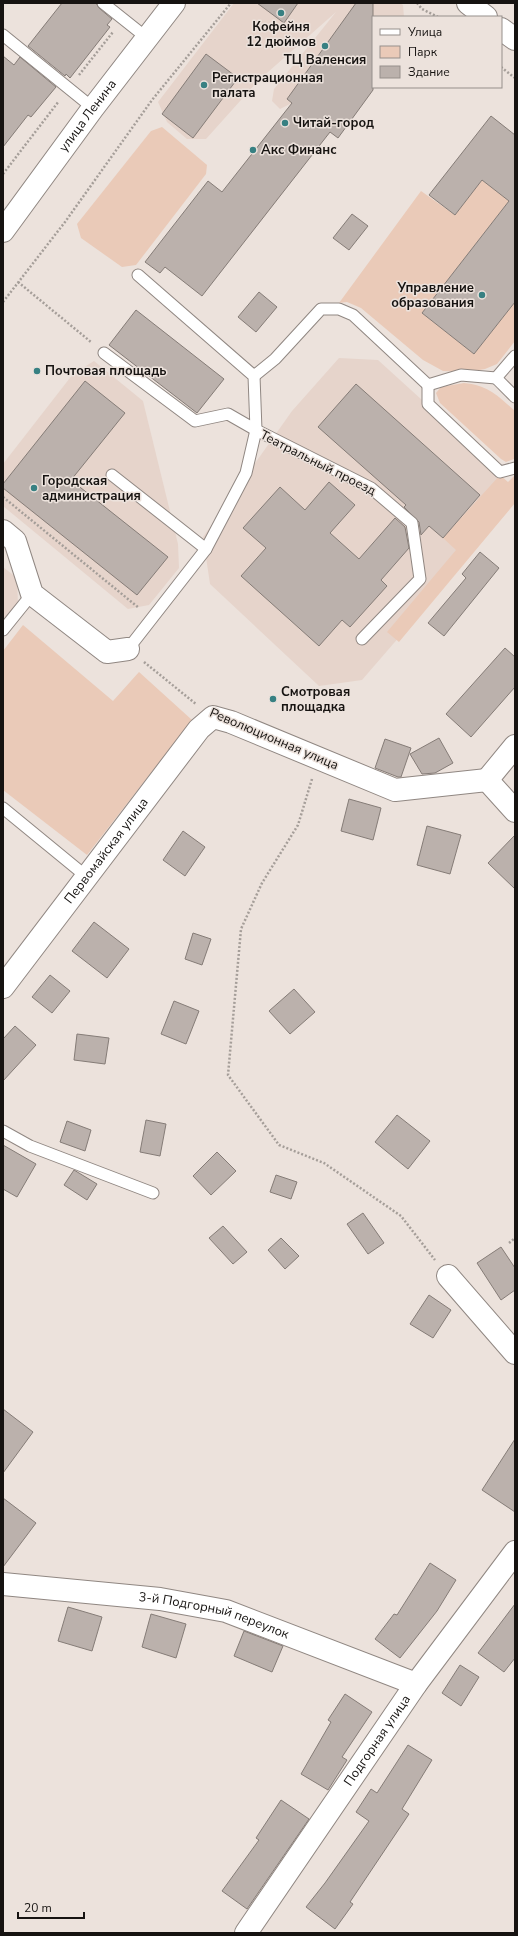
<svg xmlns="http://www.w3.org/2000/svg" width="518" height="1936" font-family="'Nunito Sans',sans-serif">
<rect width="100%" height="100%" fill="#ece2dc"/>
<g fill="#e6d4cb">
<polygon points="234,3 400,3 403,5 404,17 373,17 292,103 280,109 272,101 274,89 336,12 259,80 206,139 187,139 167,122 158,102"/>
<polygon points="339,358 378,360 499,470 509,510 362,680 319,686 210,584 203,537 292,411"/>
<polygon points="94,361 143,401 178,544 179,568 149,605 128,609 3,506 3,464 73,374"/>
<polygon points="3,567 17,578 18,605 3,621"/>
</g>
<g fill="#eacab8">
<polygon points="162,127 207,165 206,174 136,265 122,267 81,238 77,224 151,131"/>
<polygon points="482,180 509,201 422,313 474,354 515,302 515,341 497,364 485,369 468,372 443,371 423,360 361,308 347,302 339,303 421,191 455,215"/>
<path d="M464,383C488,385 498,396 515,411L514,459L506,462L501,459L440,403L436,393L441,387Z"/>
<polygon points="500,475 508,482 515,475 515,503 399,642 387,632 456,550 443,538"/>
<polygon points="23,625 113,701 139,672 192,720 87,855 3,790 3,651"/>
</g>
<g fill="#bbb1ac" stroke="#857c77">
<polygon points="62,3 96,3 99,8 112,19 107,25 110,27 70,78 66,74 65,76 28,46"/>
<polygon points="257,3 298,3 284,23"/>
<polygon points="356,3 373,3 373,90 338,138 330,132 202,296 165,267 160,273 145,262 208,181 222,192 292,103 287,99"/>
<polygon points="206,54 238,78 193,138 162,114"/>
<polygon points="3,56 14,65 20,57 56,87 31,117 28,115 3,147"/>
<polygon points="491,116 515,135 515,302 474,354 422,313 509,201 482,180 455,215 429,195"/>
<polygon points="352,214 368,226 349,250 333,238"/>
<polygon points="259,292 277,307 256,332 238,317"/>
<polygon points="136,310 224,379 197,413 109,345"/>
<polygon points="85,381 125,413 71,480 168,557 137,595 3,488 3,484"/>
<polygon points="356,384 480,495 443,538 429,526 421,535 419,522 404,507 406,505 318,427"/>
<polygon points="329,482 355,505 330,533 359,559 395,518 405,527 409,548 381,580 387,586 350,627 342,620 319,646 241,576 266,548 243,528 280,487 305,510"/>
<polygon points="480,552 499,568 444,636 428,623 466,578 462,574"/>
<polygon points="505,648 515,657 515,687 471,737 446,714"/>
<polygon points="439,738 453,763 435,773 422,774 410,754"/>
<polygon points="385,739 411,748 401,777 398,777 375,768"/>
<polygon points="349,799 381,808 373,840 341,831"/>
<polygon points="427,826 461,835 450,874 417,865"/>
<polygon points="183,831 205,847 185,876 163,860"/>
<polygon points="515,835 515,889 488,863"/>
<polygon points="94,922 129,949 107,978 72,951"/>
<polygon points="193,933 211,939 202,965 185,959"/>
<polygon points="50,975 70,991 52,1013 32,997"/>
<polygon points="294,989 315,1012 290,1034 269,1011"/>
<polygon points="174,1001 199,1011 186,1044 161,1034"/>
<polygon points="15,1026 36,1045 3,1081 3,1039"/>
<polygon points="77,1034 109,1038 105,1064 74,1060"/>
<polygon points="397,1115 430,1141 408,1169 375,1142"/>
<polygon points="146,1120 166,1124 160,1156 140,1152"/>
<polygon points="67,1121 91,1130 85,1151 60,1142"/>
<polygon points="3,1145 36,1164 17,1197 3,1189"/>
<polygon points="217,1152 236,1171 211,1195 193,1176"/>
<polygon points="74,1170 97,1184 87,1200 64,1185"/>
<polygon points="276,1175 297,1182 291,1199 270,1192"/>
<polygon points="363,1213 384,1243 368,1254 347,1224"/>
<polygon points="223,1226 247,1252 233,1264 209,1238"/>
<polygon points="281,1238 299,1256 285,1269 268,1250"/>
<polygon points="501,1247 515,1268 515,1290 501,1300 477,1263"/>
<polygon points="429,1295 451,1310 433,1338 410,1324"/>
<polygon points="3,1409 33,1432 3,1473"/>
<polygon points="515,1439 515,1512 482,1490"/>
<polygon points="3,1498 36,1523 3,1567"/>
<polygon points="430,1563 456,1580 437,1611 400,1658 375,1639 394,1614 397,1615"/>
<polygon points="515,1604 515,1658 504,1672 478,1653"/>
<polygon points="68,1607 102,1617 92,1651 58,1641"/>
<polygon points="151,1614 186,1624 176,1658 142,1647"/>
<polygon points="244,1631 283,1646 272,1672 234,1656"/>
<polygon points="460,1665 479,1677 461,1706 442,1693"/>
<polygon points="345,1694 372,1712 342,1757 347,1760 328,1790 301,1774 331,1722 328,1720"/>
<polygon points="408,1745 432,1760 402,1809 409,1814 350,1902 353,1904 335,1929 306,1907 325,1883 369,1821 356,1812 371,1789 377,1793"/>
<polygon points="281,1800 309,1819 247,1909 222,1891 259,1840 256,1838"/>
</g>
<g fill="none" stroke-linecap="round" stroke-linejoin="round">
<g stroke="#908782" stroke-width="13">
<g id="lane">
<polyline points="103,3 147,38"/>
<polyline points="3,35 93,108"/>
<polyline points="104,353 195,421 228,414 256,430 254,376 138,275"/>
<polyline points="254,376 275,359 321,309 339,309 353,315 428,385 461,375 496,378 515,356"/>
<polyline points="496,378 515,397"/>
<polyline points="428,385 428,404 500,472 515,468"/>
<polyline points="112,475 206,549"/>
<polyline points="3,630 32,594"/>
<polyline points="128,649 206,549 246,473 256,430 371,488 412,523 420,579 362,639"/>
<polyline points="3,808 87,877"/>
<polyline points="3,1131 30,1146 153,1193"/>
</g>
</g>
<g stroke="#908782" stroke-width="24">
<g id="street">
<polyline points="3,531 15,541 32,594 107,652 128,649"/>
<polyline points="487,780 515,746"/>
<path id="s1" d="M3,987L199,729L213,717L231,722L395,790L487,780L515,811"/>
<polyline points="448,1276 515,1353"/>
<path id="s2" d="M3,1584L160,1599L226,1611L416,1684"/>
<path id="s3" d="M246,1933L416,1684L515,1552"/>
</g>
</g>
<g stroke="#908782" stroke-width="24">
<g id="secondary">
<path id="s4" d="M3,231L93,108L174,3"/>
</g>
</g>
<g stroke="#908782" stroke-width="24">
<g id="primary">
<polyline points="468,3 486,17"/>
<polyline points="501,29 515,39"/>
</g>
</g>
<g stroke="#a59e99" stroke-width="2.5" stroke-dasharray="2 2" stroke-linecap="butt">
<polyline points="417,3 422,9 438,17"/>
<polyline points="501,67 515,78"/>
<polyline points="79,75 113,32"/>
<polyline points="3,174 59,101"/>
<polyline points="18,282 91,342"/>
<polyline points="3,302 65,222 152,100 231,3"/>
<polyline points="3,497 139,608"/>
<polyline points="144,662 196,704"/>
<polyline points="312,779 298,825 262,883 241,929 228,1075 279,1145 324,1163 401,1216 435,1260"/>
<polyline points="509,1243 515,1238"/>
</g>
<use href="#lane" stroke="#fff" stroke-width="11"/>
<use href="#street" stroke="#fff" stroke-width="22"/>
<use href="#secondary" stroke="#fff" stroke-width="22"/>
<use href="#primary" stroke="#fff" stroke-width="22"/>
</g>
<g fill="#378082" stroke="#ece2dc" stroke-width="1.5">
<circle cx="281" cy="13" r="4"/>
<circle cx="325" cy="46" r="4"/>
<circle cx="204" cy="85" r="4"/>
<circle cx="285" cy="123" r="4"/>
<circle cx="253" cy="150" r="4"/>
<circle cx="482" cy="295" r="4"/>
<circle cx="37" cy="371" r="4"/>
<circle cx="34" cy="488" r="4"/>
<circle cx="273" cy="699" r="4"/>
</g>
<g text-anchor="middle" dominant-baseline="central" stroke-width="3" stroke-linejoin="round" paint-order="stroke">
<g font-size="13" font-weight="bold" fill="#161311" stroke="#ece2dc" text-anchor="start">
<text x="281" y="27" text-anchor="middle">Кофейня<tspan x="281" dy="15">12 дюймов</tspan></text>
<text x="325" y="60" text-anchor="middle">ТЦ Валенсия</text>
<text x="212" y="78">Регистрационная<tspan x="212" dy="15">палата</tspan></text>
<text x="293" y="123">Читай-город</text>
<text x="261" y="150">Акс Финанс</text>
<text x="474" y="288" text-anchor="end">Управление<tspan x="474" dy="15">образования</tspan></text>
<text x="45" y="371">Почтовая площадь</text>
<text x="42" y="481">Городская<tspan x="42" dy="15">администрация</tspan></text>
<text x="281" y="692">Смотровая<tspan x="281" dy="15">площадка</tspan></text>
</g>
<g font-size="13" fill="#161311" stroke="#ece2dc">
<text stroke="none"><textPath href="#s4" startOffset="143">улица Ленина</textPath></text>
<text transform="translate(318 463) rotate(27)">Театральный проезд</text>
<text transform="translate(274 739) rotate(23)">Революционная улица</text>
<text stroke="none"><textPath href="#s1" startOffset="171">Первомайская улица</textPath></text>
<text stroke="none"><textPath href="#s2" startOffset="214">3-й Подгорный переулок</textPath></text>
<text stroke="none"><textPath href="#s3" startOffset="233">Подгорная улица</textPath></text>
</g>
</g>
<rect width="518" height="1936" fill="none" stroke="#161311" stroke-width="8"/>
<rect x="372" y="16" width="130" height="72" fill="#ece2dc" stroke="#968f8b"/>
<rect x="380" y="29" width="20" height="6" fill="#ffffff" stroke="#968f8b"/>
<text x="408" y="36" font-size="12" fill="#161311">Улица</text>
<rect x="380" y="46" width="20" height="12" fill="#eacab8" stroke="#968f8b"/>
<text x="408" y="56" font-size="12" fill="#161311">Парк</text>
<rect x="380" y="66" width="20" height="12" fill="#bbb1ac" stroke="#968f8b"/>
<text x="408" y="76" font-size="12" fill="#161311">Здание</text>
<path d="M18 1912v6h66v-6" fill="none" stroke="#161311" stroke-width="2"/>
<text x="24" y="1912" font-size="12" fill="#161311" stroke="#ece2dc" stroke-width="3" paint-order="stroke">20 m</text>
</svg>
